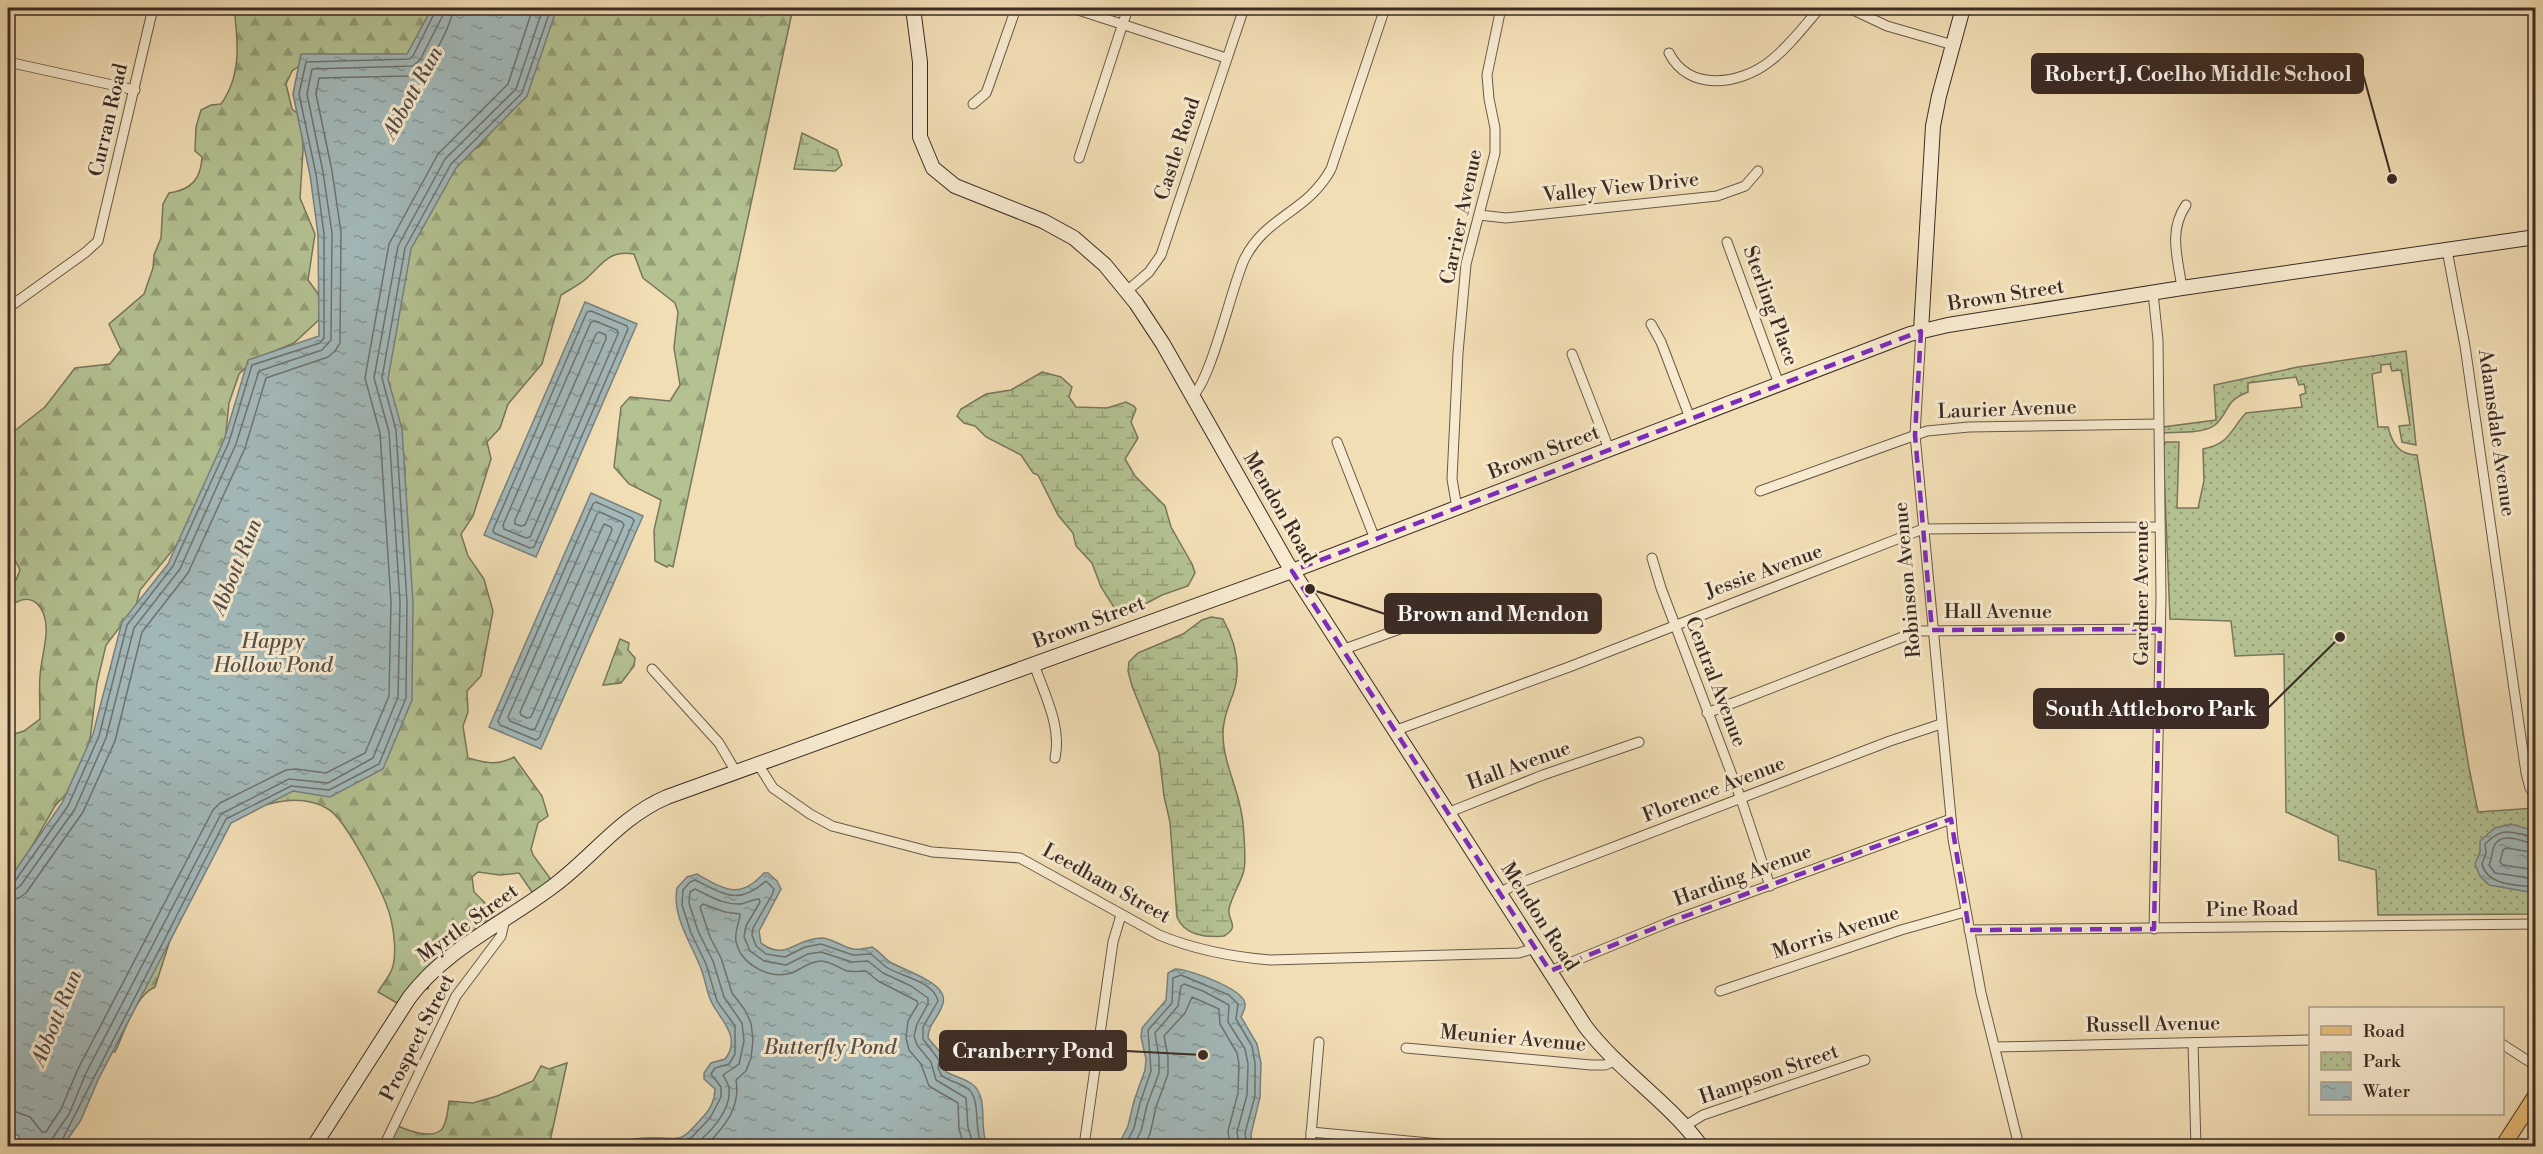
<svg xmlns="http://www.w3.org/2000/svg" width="2543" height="1154" font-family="'Libre Bodoni',serif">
<defs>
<pattern id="forest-firs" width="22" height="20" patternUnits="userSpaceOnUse" patternTransform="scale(1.5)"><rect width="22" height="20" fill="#b4c292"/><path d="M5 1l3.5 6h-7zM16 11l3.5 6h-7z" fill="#949e77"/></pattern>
<pattern id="wetland-marsh" width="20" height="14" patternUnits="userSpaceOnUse" patternTransform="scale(1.5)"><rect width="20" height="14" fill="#b4c292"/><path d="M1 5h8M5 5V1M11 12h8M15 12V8" fill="none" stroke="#949e77"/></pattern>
<pattern id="park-dots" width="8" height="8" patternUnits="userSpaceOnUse" patternTransform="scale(1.5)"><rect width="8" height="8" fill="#b4c292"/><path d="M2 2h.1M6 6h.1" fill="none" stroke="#949e77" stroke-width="1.8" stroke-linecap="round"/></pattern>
<pattern id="water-ripples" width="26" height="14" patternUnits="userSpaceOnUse" patternTransform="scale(1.5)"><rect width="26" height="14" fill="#a2b9ba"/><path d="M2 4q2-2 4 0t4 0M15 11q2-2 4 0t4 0" fill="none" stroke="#859797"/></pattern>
</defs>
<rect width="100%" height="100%" fill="#f2deb5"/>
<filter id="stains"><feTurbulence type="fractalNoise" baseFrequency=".00333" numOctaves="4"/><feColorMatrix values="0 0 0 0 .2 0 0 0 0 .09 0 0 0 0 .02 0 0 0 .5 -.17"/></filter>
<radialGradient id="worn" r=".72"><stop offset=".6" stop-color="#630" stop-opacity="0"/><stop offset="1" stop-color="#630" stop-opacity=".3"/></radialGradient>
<g fill="url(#forest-firs)" stroke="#78765c" stroke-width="1.5">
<path d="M234,8H442L405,62L307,61L292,71L286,84L292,109L297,113L302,125L303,150L300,198L315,234L308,280L322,299V317L294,343L255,359L239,374L229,403L225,441L198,519L140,590L136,606L106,645L97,683L90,740L84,757L68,792L55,806L8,888V736L24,731L40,719C40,705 39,690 40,676C41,662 45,648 46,634C48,608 32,587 8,608V585L16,580L20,570L8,546V436L45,407L75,368L110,364L121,350L109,324L144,294L153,268L154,255L161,238L163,204L169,193C191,190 201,179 202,157L195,151L196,127L201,110L211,105L221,104C242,75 238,41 234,8Z"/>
<path d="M552,8H755L762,16L773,8H793L673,567L669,565L667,567L655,561L654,530L661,500L629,484L614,467L621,407L630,397L670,401L680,385L674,348L678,312L675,303L643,278L634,254C610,250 604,262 589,276C582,284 570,289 561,295L542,364L508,404L500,428L487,442L491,459L473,516L461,534L468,556L484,579L493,611L481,676L467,691L468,712L463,726L468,758C486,763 497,766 514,757L542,796L548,816L538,823L531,849L533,855L555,885L536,898L519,873L500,875L478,872L472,877L474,892L485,903L497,924L430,979L428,989L421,987L404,1007L378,992C382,985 389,977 392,969C397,955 394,932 391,919C386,897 346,819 328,809C298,791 264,805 235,815L173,931L155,987C134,996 125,1032 115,1052H109L119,1024L404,507L405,467L384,395L399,274L448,165L480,146L496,124Z"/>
<polygon points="620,639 629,643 628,650 635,658 634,666 621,683 603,685"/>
<path d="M567,1063L549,1146H388L398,1126C409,1131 431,1139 441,1130C447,1124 448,1109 449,1101L473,1103L497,1096L533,1081L541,1066L549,1069Z"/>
</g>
<g fill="url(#wetland-marsh)" stroke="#78765c" stroke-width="1.5">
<polygon points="802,133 837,150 842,165 835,171 794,169"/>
<polygon points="1042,372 1061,377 1072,387 1069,397 1076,407 1107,408 1126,402 1134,406 1136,409 1131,422 1138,438 1125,459 1135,476 1165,506 1171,527 1192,564 1195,573 1188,586 1162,595 1130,612 1122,614 1117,612 1101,587 1092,563 1076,546 1073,533 1058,515 1038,475 1033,473 1021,455 986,437 975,426 964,423 957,416 961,409 986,394 1011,390"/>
<path d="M1211,617L1223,619C1236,643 1242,668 1233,694C1228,707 1223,720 1223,734C1223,765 1241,793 1243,824C1244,835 1246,859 1244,870C1241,883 1232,895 1229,909C1227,921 1241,926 1224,936C1206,938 1184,935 1177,917L1170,822L1164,796L1159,753L1132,686L1128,671L1129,662L1138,653L1183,634L1202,620Z"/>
</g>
<path fill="url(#park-dots)" stroke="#78765c" stroke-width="1.5" d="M2406,351L2416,445L2402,442L2399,426L2410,425L2401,370L2392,371L2390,364L2381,365V372L2372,374L2378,427H2388C2392,443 2399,455 2417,455L2469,768L2478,812L2535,808V914L2378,915L2376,870L2339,860L2338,836L2286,812L2284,654L2235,656L2231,621L2170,619L2163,446L2166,442H2179L2177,508H2198L2204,481L2203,449C2230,444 2230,430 2246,413L2302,407L2300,395L2306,393L2304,384L2299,385L2296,377L2248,383V392C2224,401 2230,412 2215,425C2203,434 2177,432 2163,433V427L2216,420L2214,385L2298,367Z"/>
<g fill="url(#water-ripples)" stroke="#79807e" stroke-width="1.5">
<polygon points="432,8 557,8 527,96 456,168 411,249 388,379 402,429 413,602 412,700 383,769 330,797 293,791 231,823 98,1080 81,1120 63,1146 17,1146 19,1136 8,1130 8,881 62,803 93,734 122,622 168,564 224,440 248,360 319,336 318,234 310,175 293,94 301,54 407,54"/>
<polygon points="585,302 637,324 536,557 484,535"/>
<polygon points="591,493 643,516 541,749 489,727"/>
<polygon points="2511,824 2535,831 2535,893 2489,885 2480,876 2475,864 2480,852 2480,841 2495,828"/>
<path d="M764,873H768L777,881L781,889L759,931L761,943C787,962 794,938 822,938C834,939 842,947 853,949C859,950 867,948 872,947C879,951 884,958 890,962C903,970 949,983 943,1003C940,1016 928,1024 928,1038L946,1059L944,1066L946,1072C954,1076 965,1079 972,1084C989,1097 979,1124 986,1142L998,1146H609C622,1138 649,1137 664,1138C671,1138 675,1140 682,1137C690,1133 696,1124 702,1118C710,1110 715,1100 715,1089L704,1079V1073L711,1063L725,1059C743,1036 718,1018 711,1001C706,990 705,977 700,966C690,941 672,916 677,888L687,877L697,874C725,890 740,900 764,873Z"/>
<path d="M1175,969C1189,969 1244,989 1245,1004C1246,1008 1242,1014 1241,1017L1257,1044L1261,1063L1260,1097L1251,1134L1252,1146H1118L1128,1126L1134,1101L1145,1070L1146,1059L1141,1037L1142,1028L1166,1000L1168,973Z"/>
</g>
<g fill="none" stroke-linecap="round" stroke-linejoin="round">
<g stroke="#6e7270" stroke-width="1.5">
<polygon points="591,311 627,326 628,329 534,547 530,548 494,533 493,530 587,312"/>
<polygon points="595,321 617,330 618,334 530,537 526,538 504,529 503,525 591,322"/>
<polygon points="599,332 606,335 606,339 525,525 521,526 515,524 515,520 596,334"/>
<polygon points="596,502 632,518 634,521 539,738 536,740 500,725 498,721 593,504"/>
<polygon points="600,512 622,522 624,525 535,729 532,730 510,721 508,717 597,514"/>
<polygon points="604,524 611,527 612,530 531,717 527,718 521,715 520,712"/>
<path d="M2536,837C2512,834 2505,824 2485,844L2486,853L2482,864C2487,886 2517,885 2536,887"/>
<path d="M2536,844C2524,843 2502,830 2494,846C2492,851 2492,859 2489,865L2495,873L2536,879"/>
<polyline points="2536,853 2507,848 2503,850 2500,862 2503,865 2536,870"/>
<polyline points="8,884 15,881 68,806 99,736 127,625 173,566 229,442 252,365 320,343 324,338 324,234 316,174 299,94 306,62 409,59 413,56 437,8"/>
<polyline points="8,891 15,890 21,885 75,809 106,738 134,628 180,569 236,444 259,371 322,350 331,340 332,233 323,172 307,94 312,69 413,66 420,60 443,15 444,8"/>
<path d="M8,900L19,898L26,893L83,812L115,741L142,632L188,573L245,448L266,378L328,357L335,351L340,343L341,232L332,171L316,94L319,78L408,76C414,75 420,73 425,68C434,57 453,21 453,8"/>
<polyline points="8,1109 30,1117 42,1132 46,1132 61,1109 78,1069 213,810 220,803 286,770 296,769 326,773 365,753 389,696 391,602 380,433 365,378 389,244 438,154 508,84 533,8"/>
<polyline points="51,1146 52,1139 69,1114 86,1073 221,814 289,779 328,783 373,758 398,697 400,602 389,432 374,378 398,246 445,159 516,89 543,8"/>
<polyline points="59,1146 226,819 291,786 329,790 379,764 406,698 407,602 396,430 382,378 405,248 451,164 522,93 551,8"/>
<path d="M634,1146L663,1144L675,1146L692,1137L710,1118L721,1097V1087L711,1074L715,1068L729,1064L735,1054V1026L717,1001L706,964L691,933L682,905L683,890L690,882L695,880C725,894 737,906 766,881L774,889L772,895L753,928L752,935L756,946L766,954L785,957L805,947L821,944L853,955L871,954C876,958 881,963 886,967C901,977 934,981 938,1001L923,1027V1039L939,1060L938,1068L942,1076C949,1081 960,1083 967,1088C982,1098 973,1130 982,1146"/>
<path d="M692,1146C709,1135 732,1110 729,1088C728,1083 725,1079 723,1075L739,1064L744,1041L742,1023L724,997L713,961L698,931L689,903L690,892L695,889C710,896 723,905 741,904C747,903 753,899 759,899L760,902L746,926L744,937L750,951L764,961L786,965L808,954L821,952L852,962L868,961L883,973L911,986L928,998V1004L917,1024L914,1036L917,1045L931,1062L936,1080L966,1098L968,1128L974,1146"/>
<path d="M706,1146C724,1127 741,1108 736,1080L746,1071L751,1058L753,1040L751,1023L745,1010L732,993L721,958L710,937L700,907L703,904L725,912L740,914C740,922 734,931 736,941C740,963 768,980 791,973C801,970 809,961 821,961C830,961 839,968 847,971C853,972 860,971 866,971L878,981L917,1001L918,1004L908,1021L906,1038L909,1050L921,1064L929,1086L958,1103L959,1129L964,1146"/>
<polyline points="1125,1146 1134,1128 1140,1103 1151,1071 1148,1030 1172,1003 1173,978 1181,975 1229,995 1238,1004 1236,1019 1252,1046 1255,1063 1255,1096 1245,1133 1247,1146"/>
<polyline points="1133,1146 1141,1131 1147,1105 1159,1073 1159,1058 1155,1033 1178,1006 1181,986 1184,984 1203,991 1229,1005 1228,1022 1245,1049 1248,1064 1247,1095 1237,1132 1239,1146"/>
<polyline points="1144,1146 1150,1134 1156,1107 1168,1074 1168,1057 1164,1036 1185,1013 1192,997 1219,1009 1220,1024 1237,1053 1239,1064 1238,1093 1228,1131 1230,1146"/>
</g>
<g stroke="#695849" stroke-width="11">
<g id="street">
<polyline points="1072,8 1226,58"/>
<polyline points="1849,8 1887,26 1953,45"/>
<path d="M1669,53C1689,92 1739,85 1769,62C1789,47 1804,26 1820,8"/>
<polyline points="8,62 135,90"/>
<polyline points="973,104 986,93 989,85 1016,8"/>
<polyline points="1079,158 1128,8"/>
<polyline points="1479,215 1506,218 1717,196 1745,186 1758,171"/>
<polyline points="1727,242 1779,384"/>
<polyline points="2447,250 2465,346 2526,773 2530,788 2536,797"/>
<path d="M2182,288C2178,259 2168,231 2186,205"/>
<polyline points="1127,291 1149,272 1161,255 1244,8"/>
<polyline points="2153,293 2158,340 2161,598 2154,929"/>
<polyline points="8,308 86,252 98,241 153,8"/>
<polyline points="1651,324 1661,342 1690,418"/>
<polyline points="1921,331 1915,435 1953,839 1981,993 2019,1146"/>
<polyline points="1572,354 1609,449"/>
<path d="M1192,396C1210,384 1232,286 1244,260C1265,216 1307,213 1331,169L1385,8"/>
<polyline points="1337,442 1375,539"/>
<polyline points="1760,491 1927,431 1969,427 2158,424"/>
<polyline points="1457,508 1452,479 1458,353 1466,264 1495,153 1495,128 1489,99 1487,75 1501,8"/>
<polyline points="1652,558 1661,588 1741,799 1770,886"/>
<polyline points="1342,650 1463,606"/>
<path d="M1034,664C1044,694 1062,726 1055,758"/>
<polyline points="652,669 719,743 736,772"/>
<polyline points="1707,713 1918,631 2160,629"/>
<polyline points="1394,731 1569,667 1923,529 2160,527"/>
<path d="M758,764L773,788L810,814L832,826L932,852L1020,858L1159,935C1193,949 1234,957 1270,960L1519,953L1535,948"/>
<polyline points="1447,813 1543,775 1639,742"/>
<polyline points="1500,893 1512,886 1890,741 1941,724"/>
<polyline points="1969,930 2536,924"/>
<polyline points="1550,971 1672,921 1951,819"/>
<polyline points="1720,991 1901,930 1965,912"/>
<polyline points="2193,1043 2196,1146"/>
<polyline points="2502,1044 2536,1066"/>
<polyline points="1995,1047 2310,1040"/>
<polyline points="1406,1048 1591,1065 1605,1065 1617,1060"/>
<polyline points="1685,1126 1703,1115 1865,1060"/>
<polyline points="1311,1132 1462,1146"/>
<polyline points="384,1146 456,996 501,936 505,919"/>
<polyline points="1084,1146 1113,942 1121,915"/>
<polyline points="1310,1146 1319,1042"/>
</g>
</g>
<g stroke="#3b2b25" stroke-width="16">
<g id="secondary">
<path d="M913,8L920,62V137L933,168L955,186L1043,221L1074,238L1105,265L1136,303L1163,344L1286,561L1585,1026C1619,1071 1668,1101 1701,1146"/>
<polyline points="1921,331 1933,126 1939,96 1963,8"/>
<path d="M314,1146L409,998C447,947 507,922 556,884C594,855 622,816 667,797L1292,571L1910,334L1948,325L2182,288L2536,237"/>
</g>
</g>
<g stroke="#3b2b25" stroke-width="17">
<polyline id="primary" points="2503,1146 2536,1095"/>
</g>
<use href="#street" stroke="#f7eacf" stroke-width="9"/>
<use href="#secondary" stroke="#f7eacf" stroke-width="14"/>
<use href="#primary" stroke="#e9bf7a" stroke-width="15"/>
</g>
<path fill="none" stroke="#7b2cbf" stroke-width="4.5" stroke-dasharray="12 8" stroke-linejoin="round" d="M1921,331L1915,435L1932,630L2160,629L2154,929L1969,930L1951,819L1672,921L1550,971L1292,571Z"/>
<g text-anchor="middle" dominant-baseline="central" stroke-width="6" stroke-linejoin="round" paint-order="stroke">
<g font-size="20" fill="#3b2b25" stroke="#f7eacf">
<text transform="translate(109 120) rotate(-77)">Curran Road</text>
<text transform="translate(1178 149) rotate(-72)">Castle Road</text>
<text transform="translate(1621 188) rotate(-6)">Valley View Drive</text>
<text transform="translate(1462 217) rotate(-78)">Carrier Avenue</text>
<text transform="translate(2006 296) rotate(-9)">Brown Street</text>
<text transform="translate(1770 306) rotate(70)">Sterling Place</text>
<text transform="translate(2007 410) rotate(-2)">Laurier Avenue</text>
<text transform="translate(2496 433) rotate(82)">Adamsdale Avenue</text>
<text transform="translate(1544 453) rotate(-21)">Brown Street</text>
<text transform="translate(1279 508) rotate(60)">Mendon Road</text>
<text transform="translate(1764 572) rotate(-20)">Jessie Avenue</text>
<text transform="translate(1908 580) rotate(-95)">Robinson Avenue</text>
<text transform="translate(2142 593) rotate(-90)">Gardner Avenue</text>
<text x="1998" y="612">Hall Avenue</text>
<text transform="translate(1089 623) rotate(-20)">Brown Street</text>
<text transform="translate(1715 682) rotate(69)">Central Avenue</text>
<text transform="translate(1519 766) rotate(-20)">Hall Avenue</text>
<text transform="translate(1714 790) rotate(-21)">Florence Avenue</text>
<text transform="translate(1743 876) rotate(-20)">Harding Avenue</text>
<text transform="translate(1106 884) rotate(29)">Leedham Street</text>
<text transform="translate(2252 910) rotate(-1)">Pine Road</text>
<text transform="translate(1539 917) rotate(57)">Mendon Road</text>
<text transform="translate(468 924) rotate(-36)">Myrtle Street</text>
<text transform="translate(1836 933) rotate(-18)">Morris Avenue</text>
<text transform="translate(2153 1025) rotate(-1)">Russell Avenue</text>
<text transform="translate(418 1038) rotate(-63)">Prospect Street</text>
<text transform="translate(1513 1039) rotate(5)">Meunier Avenue</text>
<text transform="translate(1769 1075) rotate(-19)">Hampson Street</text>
</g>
<g font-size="21" font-style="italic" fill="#554e4a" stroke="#f7eacf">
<text transform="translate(413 93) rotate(-61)">Abbott Run</text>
<text transform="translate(237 567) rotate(-68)">Abbott Run</text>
<text x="273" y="642">Happy<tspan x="273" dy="24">Hollow Pond</tspan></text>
<text transform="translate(57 1018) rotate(-68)">Abbott Run</text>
<text x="830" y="1048">Butterfly Pond</text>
</g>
</g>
<path fill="none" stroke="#3b2b25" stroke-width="2" d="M2392 179L2363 74M1310 589L1385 614M2340 637L2268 708M1203 1055L1126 1051"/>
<g fill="#3b2b25" stroke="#f7eacf" stroke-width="2">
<circle cx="2392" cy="179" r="6"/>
<circle cx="1310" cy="589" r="6"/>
<circle cx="2340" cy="637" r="6"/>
<circle cx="1203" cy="1055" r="6"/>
</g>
<g fill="#3b2b25" stroke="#3b2b25" stroke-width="2">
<rect x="2032" y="54" width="331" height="39" rx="6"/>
<rect x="1385" y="594" width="216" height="39" rx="6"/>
<rect x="2034" y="689" width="234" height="39" rx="6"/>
<rect x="940" y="1031" width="186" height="39" rx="6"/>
</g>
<g font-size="21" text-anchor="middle" font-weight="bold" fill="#fff">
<text x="2198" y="81">Robert J. Coelho Middle School</text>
<text x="1493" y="621">Brown and Mendon</text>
<text x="2151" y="716">South Attleboro Park</text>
<text x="1033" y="1058">Cranberry Pond</text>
</g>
<rect width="2543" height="1154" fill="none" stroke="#f2deb5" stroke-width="30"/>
<rect x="9" y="9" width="2525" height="1136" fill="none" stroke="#3b2b25" stroke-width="3"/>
<rect x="15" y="15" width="2513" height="1124" fill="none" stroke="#3b2b25" stroke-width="1.5"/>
<rect x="2309" y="1007" width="195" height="108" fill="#f7eacf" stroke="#ac9e8b" stroke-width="1.5"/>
<rect x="2321" y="1026" width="30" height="9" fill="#e9bf7a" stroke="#ac9e8b" stroke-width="1.5"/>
<text x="2363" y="1037" font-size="18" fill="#3b2b25">Road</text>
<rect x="2321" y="1052" width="30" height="18" fill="url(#park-dots)" stroke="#ac9e8b" stroke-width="1.5"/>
<text x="2363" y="1067" font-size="18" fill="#3b2b25">Park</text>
<rect x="2321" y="1082" width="30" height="18" fill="url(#water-ripples)" stroke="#ac9e8b" stroke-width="1.5"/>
<text x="2363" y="1097" font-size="18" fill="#3b2b25">Water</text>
<rect width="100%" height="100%" filter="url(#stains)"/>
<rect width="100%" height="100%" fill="url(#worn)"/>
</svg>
